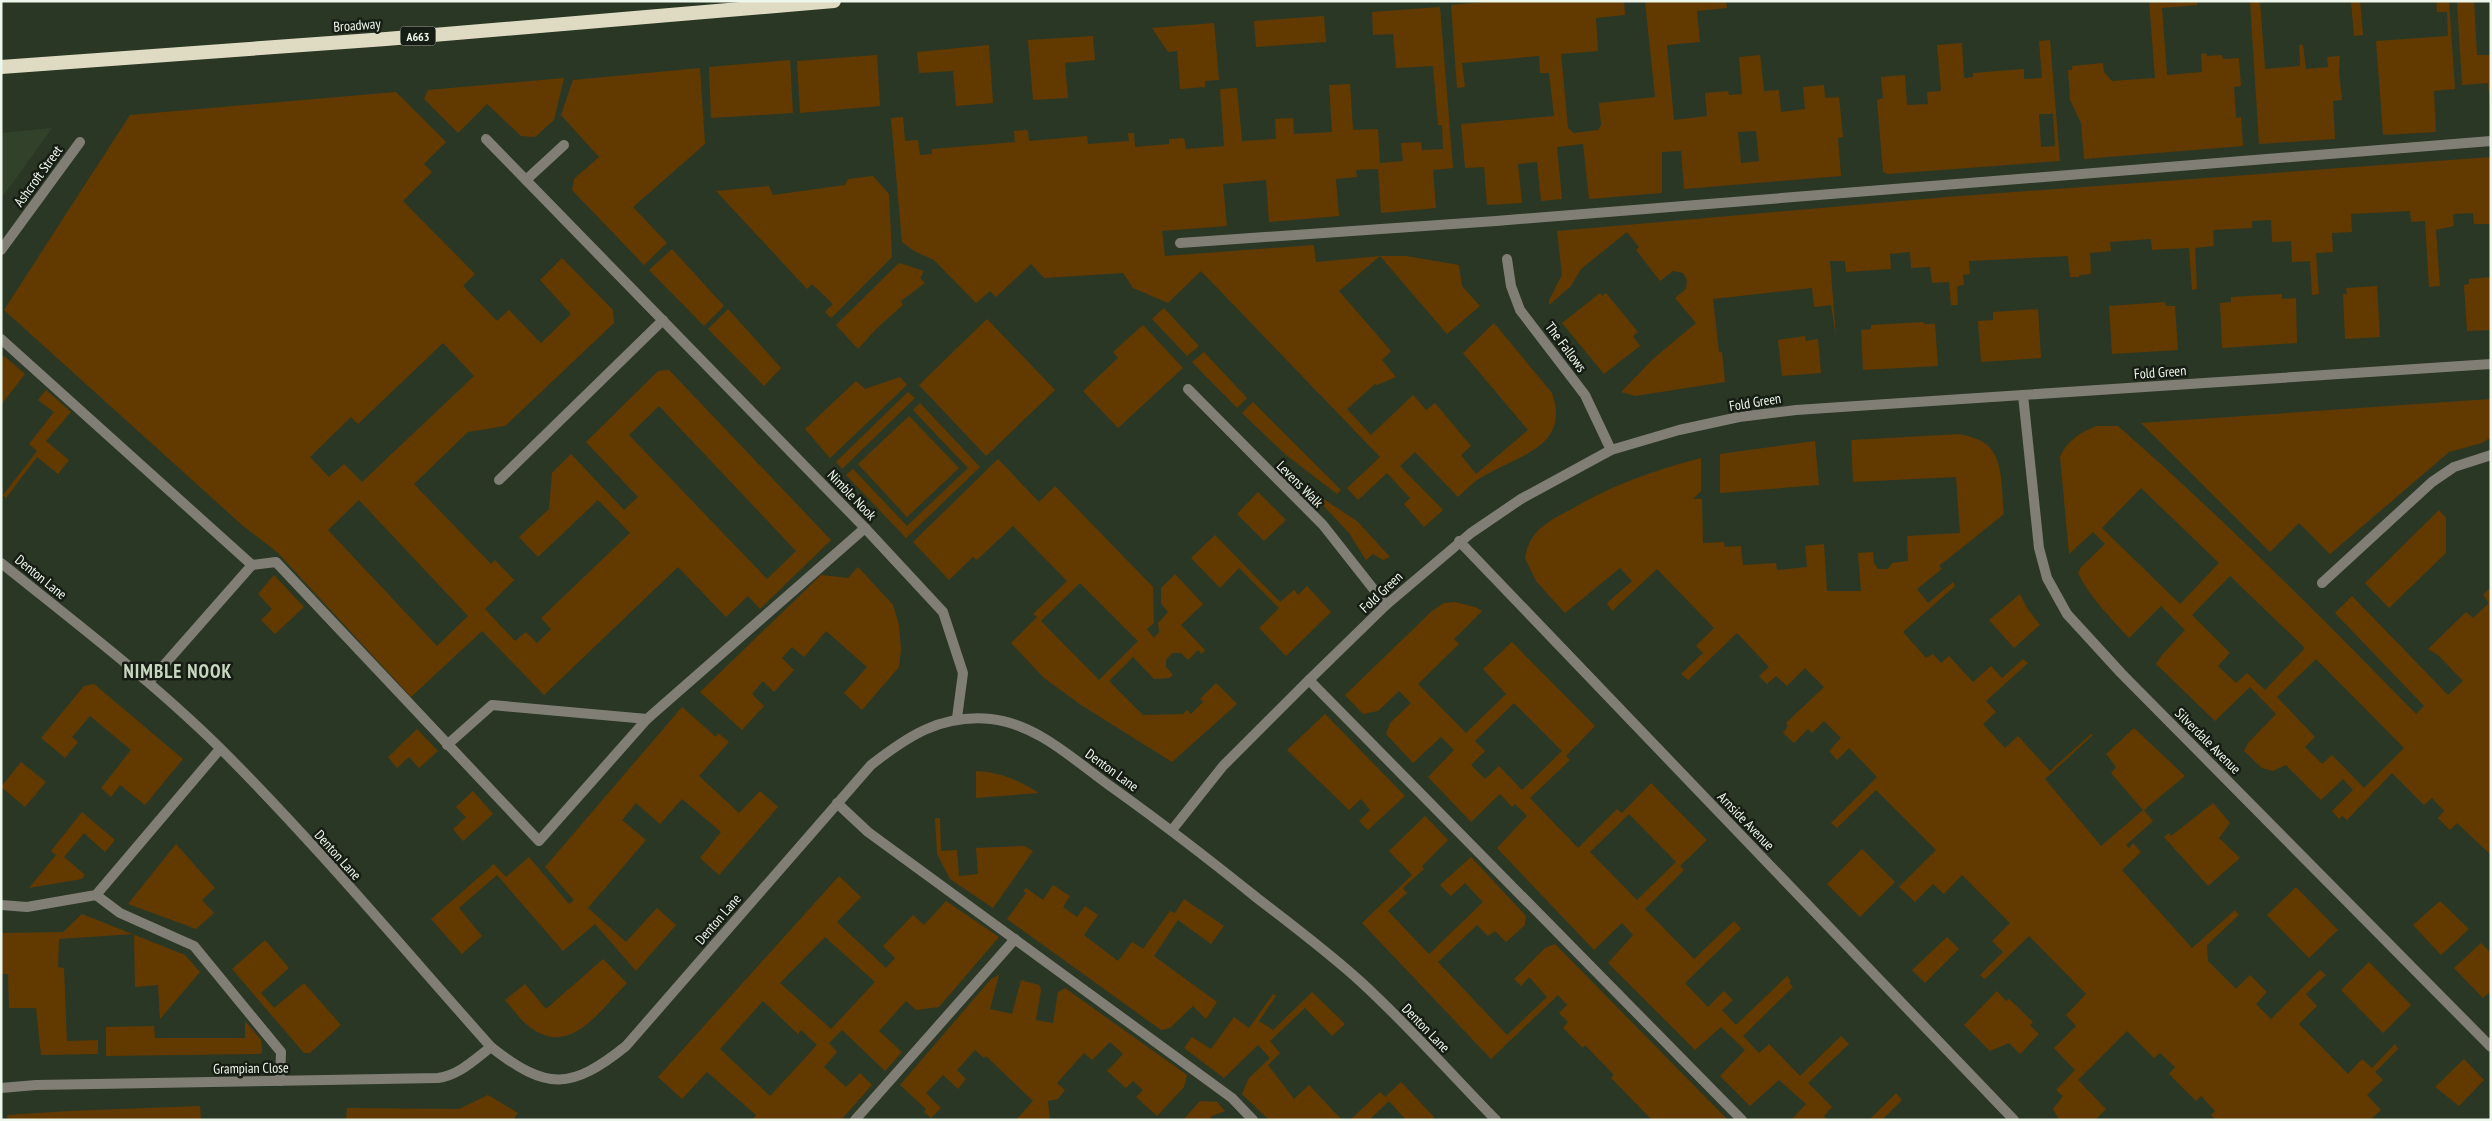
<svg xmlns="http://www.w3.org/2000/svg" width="2492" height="1121" font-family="'PT Sans Narrow',sans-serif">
<rect width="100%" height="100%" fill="#2b3725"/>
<polygon fill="#32422a" points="52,128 1,199 1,133"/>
<g fill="#623a00" fill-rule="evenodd">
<path d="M1492,1H1624L1625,15L1596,18L1598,51L1561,54L1568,128L1574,133L1598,130L1601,125L1599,103L1655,97L1645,1H1726L1727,8L1697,11L1700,42L1667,45L1674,120L1707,116L1705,93L1728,91L1729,95L1742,94L1739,57L1760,55L1764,91L1779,90L1781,112L1805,109L1803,87L1824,85L1825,98L1839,97L1843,137L1838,138L1841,176L1684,189L1681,151L1662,152V193L1589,199L1583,144L1557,147L1562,199L1541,201L1537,162L1518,164L1522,203L1487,205L1484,167L1465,168L1461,124L1554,116L1549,73H1540L1539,56L1462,63L1465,87L1457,88L1451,5ZM1756,131L1759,161L1741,163L1738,132Z"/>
<polygon points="2149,1 2197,1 2197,5 2162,8 2167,75 2202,72 2201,54 2206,53 2207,56 2222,55 2223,59 2239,58 2241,86 2234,87 2236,118 2241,117 2243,146 2084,159 2081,123 2070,100 2068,70 2072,70 2072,66 2103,63 2104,72 2112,81 2155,78"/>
<polygon points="2250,1 2260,1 2265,69 2300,66 2299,45 2303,45 2306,69 2328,67 2327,57 2340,56 2339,71 2342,100 2333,101 2335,139 2259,144"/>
<polygon points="2351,1 2360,1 2363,35 2354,36"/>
<polygon points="2436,1 2449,1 2455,89 2434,91 2436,132 2383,135 2376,41 2448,36 2447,12 2437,12"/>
<polygon points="2457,1 2474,1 2477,55 2491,55 2491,121 2488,83 2462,85"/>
<path d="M1440,7L1453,168L1433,170L1436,208L1381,213L1378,169L1356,170L1357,177L1336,179L1339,216L1269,222L1266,180L1223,184L1227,226L1162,231L1165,256L1314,245L1316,262L1380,256H1406L1459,265L1462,286L1480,306L1447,334L1380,256L1339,291L1391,351L1382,360L1396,377L1377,385L1375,384L1347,409L1371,435L1413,395L1426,410L1435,403L1471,446L1461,455L1476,474L1528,430L1463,353L1494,323L1552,393C1571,447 1518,455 1482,477C1473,482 1466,490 1458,497L1415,452L1400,466L1443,510L1424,527L1404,504L1410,498L1387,473L1358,500L1347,488L1380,457L1201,271L1168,303L1133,288L1123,273L1044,278L1031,264L996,297L990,291L976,303L934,260L914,251L902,242L891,118L903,117L905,141L918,140L920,155L932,154V149L1015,142L1014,131L1028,130L1029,141L1087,136L1088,144L1129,141L1128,133H1134L1135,147L1169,144V139L1184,138L1186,149L1224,146L1220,89L1237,88L1242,141L1276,139L1275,119L1293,118L1294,134L1332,132L1329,85L1350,84L1353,130L1378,129L1380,163L1403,161L1401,143L1421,142L1422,150L1443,149L1442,125H1438L1433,66L1396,68L1393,34L1373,35L1372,12Z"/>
<polygon points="1324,16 1326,42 1256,47 1254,21"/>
<polygon points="1214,23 1219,80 1205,81 1205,87 1180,89 1177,51 1168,52 1152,28"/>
<polygon points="1093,36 1095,60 1065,63 1068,98 1033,100 1028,40"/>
<path d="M2050,40L2060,161L1888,174L1883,172L1877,100L1883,98L1881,77L1905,75L1907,105L1928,104L1927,92L1941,91L1937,45L1962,43L1964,78L1973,77V73L2024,69V79L2042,78L2039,41ZM2039,114H2053L2055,146L2041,147Z"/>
<polygon points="989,45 993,103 956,106 953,71 919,73 917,52"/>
<polygon points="877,55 880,106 800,113 797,61"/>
<polygon points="790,60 793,113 711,118 709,67"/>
<polygon points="700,68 705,144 633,207 667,243 644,265 572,190 574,179 599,157 561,115 573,80"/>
<polygon points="564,78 554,120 535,137 521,136 487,104 458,133 424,99 428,90"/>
<path d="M396,92L446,142L424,164L432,172L403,201L475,274L463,286L497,321L509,310L541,343L571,314L540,280L562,258L613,310L614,323L505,426L468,432L414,484L491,564L495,560L514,580L485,609L515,641L526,632L537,643L551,629L541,618L630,533L598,500L538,557L519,537L549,509L552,473L571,454L624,510L638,497L586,442L658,371L669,370L831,540L760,609L748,596L726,617L678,567L544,695L482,631L411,697L277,552L242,525L4,310L130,115ZM443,343L474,376L362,482L344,464L329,477L310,457L351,417L358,424ZM659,406L796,551L767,579L629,435ZM359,500L468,616L437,646L328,530Z"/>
<polygon points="2491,157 2491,224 2474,224 2473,213 2453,214 2454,226 2436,230 2440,286 2429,287 2425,221 2411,222 2410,211 2351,214 2352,232 2332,233 2333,252 2316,253 2319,294 2312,295 2310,261 2292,262 2291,241 2272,242 2271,220 2252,221 2252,228 2213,230 2214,246 2195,248 2197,289 2192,290 2189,248 2152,250 2151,239 2110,242 2111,251 2090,253 2091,274 2079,275 2079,277 2070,277 2068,256 1969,261 1970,274 1963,275 1964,285 1957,286 1958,305 1951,305 1949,282 1932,283 1930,267 1911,268 1910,252 1890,254 1891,269 1846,272 1845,261 1830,261 1836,337 1831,305 1814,307 1812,288 1713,299 1719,352 1722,352 1725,382 1635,396 1621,392 1653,359 1696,323 1675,298 1686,289 1687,280 1683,273 1673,271 1660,281 1636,250 1639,247 1627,232 1581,269 1571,286 1549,305 1549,300 1562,275 1557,231 1947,197"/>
<polygon points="873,176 889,194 892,257 831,318 825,312 833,304 812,284 807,289 716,191 769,186 773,195 845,185 848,179"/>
<polygon points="672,249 724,306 704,326 649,270"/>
<polygon points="899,263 924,271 920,278 925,283 901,301 903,305 877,328 858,349 836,325"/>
<polygon points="2491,277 2491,330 2467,331 2464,285 2469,284 2469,279"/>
<polygon points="2377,286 2380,337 2345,339 2343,294 2347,294 2346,288"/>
<polygon points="1600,293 1602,296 1606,293 1638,332 1633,336 1640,346 1604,374 1562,323"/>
<polygon points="2282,294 2282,299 2296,298 2297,343 2222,348 2220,303 2231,302 2231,297"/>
<polygon points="2165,302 2166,306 2175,306 2178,350 2112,354 2109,306"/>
<polygon points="1164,308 1199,346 1187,356 1152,319"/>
<polygon points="728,309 781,368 764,386 708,329"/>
<polygon points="2038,309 2041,358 1981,362 1978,321 1993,320 1993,312"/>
<polygon points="987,319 1055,390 986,456 919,385"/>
<polygon points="1923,322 1924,324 1935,324 1938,366 1863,370 1861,330 1871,329 1871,325"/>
<polygon points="1143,325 1183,368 1118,428 1083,391 1118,358 1113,352"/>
<polygon points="1805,336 1806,341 1818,339 1821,373 1782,376 1778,340"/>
<polygon points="1204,352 1247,398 1237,408 1192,362"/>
<polygon points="4,356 25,374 1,405 1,359"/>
<polygon points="900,377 907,385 830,458 805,429 856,381 865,389"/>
<polygon points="46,390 71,412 46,441 69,460 58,474 37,457 6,498 3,495 37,451 29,444 54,412 38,400"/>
<polygon points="908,392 915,398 842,469 836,462"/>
<polygon points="2491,399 2491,437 2482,443 2449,452 2330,554 2299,523 2270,552 2141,423"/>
<polygon points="1253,402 1341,490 1337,494 1286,455 1242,413"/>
<polygon points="920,403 980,467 906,538 846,475 853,469 907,526 968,468 913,410"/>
<polygon points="909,416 959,468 907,517 858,464"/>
<path d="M2096,426H2118C2222,517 2320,616 2416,714L2424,706L2335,613L2352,596L2448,695L2463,681L2438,655L2428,649L2466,612L2473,618L2489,603L2483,595L2491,587V855L2457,823L2450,830L2438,818L2444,811L2432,798L2424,805L2392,773L2347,820L2342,816L2339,819L2332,811L2353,790L2343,779L2321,800L2286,765L2273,771L2262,768L2244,751L2248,743L2276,714L2250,687L2215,721L2156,664L2162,655L2185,630L2161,606L2129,638C2110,617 2091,599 2078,573L2081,567L2105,544L2093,532L2069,554L2060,457C2068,440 2078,434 2096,426ZM2141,488L2219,563L2180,604L2102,528ZM2230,576L2305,648L2265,690L2247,673L2236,683L2218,666L2230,653L2192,615ZM2316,659L2404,748L2364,788L2332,755L2322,764L2305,747L2315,737L2277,697Z"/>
<path d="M1960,434C1967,436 1976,438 1983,442C2005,455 2001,492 2004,514L1939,566L1942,569L1917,589L1928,603L1953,582L1955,586L1903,632L1926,658L1933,654L1941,663L1949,656L1973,682L1991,666L2002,678L2023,659L2028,663L1986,701L1996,712L1983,724L2005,748L2018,736L2050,771L2091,734L2093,735L2045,779L2101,846L2143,810L2111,773L2116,767L2106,754L2134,728L2185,776L2144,810L2153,821L2126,845L2129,848L2133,843L2141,852L2122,870L2192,948L2235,910L2239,915L2207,945L2208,961L2236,989L2250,975L2267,992L2256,1004L2271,1019L2320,970L2326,975L2306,994L2317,1006L2299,1024L2348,1074L2362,1059L2372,1068L2395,1044L2398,1049L2375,1072L2383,1080L2367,1095L2381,1110L2370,1120H2216L2211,1115L2215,1111L2201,1096L2196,1101L2169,1074L2175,1067L2160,1053L2154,1058L2127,1031L2078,1080L2106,1109L2095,1120H2059L2053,1109L2063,1096L2056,1090L2075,1070L2054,1048L2076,1026L2066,1015L2086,994L2029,936L1985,979L1980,975L2003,952L1992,941L2010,923L1962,875L1944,894L1933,884L1915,902L1899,887L1936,850L1876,790L1837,828L1831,823L1877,777L1849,748L1837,760L1829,751L1841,738L1824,721L1812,733L1808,729L1794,743L1783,733L1788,726L1786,723L1824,687L1805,668L1787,686L1776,676L1767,684L1759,676L1769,667L1737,633L1688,680L1681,674L1703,653L1696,646L1714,628L1657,569L1612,611L1607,603L1632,581L1620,568L1565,613L1536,581L1525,558C1527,549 1529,541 1535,534C1544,523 1558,516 1570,510C1612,485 1654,470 1701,458V491L1693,499H1702L1703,543L1724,542L1725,547L1741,546L1743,565L1776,563L1777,570L1807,567L1805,546L1824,544L1827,591H1861L1858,553L1873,552L1874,563L1878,569H1888L1892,563L1908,561L1907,536L1960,533L1956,477L1853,482L1851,440Z"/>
<polygon points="1815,441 1819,485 1720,493 1720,454"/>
<path d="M998,459L1039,502L1055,486L1153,587L1154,623L1147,629L1154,638L1159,632L1158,623L1168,612L1161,603V588L1175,574L1203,604L1181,625L1205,650L1202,654L1198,650L1188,660L1181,653H1172L1166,660V667L1173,675L1169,678L1154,679L1133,657L1109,681L1143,715L1183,714L1187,710L1191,714L1203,702L1200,699L1216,683L1237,704L1172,762L1081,705L1044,678L1011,643L1037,617L1033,614L1067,581L1013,526L977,560L973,557L949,580L913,542ZM1080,583L1138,641L1099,680L1041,621Z"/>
<polygon points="1308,489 1357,521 1390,557 1383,560 1373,554 1366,560 1349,533"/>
<polygon points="1258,492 1286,520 1264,541 1237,514"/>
<polygon points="2439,510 2446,518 2446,553 2389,608 2365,583"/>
<polygon points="1215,535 1280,602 1294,590 1298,595 1307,586 1331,612 1286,656 1259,628 1279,608 1239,568 1220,588 1191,558"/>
<polygon points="858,567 893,605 899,625 901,649 899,667 862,710 844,693 867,667 826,631 804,657 792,647 782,658 794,670 774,692 763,681 752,694 764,706 742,730 700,692 821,575 848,578"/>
<polygon points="274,575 304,607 275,634 261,620 272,609 258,594"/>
<polygon points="2020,594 2027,608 2040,625 2014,648 1989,620"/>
<path d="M1455,602L1475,607L1482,611L1454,639L1459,644L1418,684L1466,733L1506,694L1483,669L1512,642L1595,726L1566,756L1570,760L1530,798L1578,848L1617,809L1622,813L1651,783L1707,840L1680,866L1684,870L1645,909L1694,959L1734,921L1741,929L1685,983L1708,1007L1724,991L1733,1000L1722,1010L1736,1025L1787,976L1791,981L1789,983L1793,987L1743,1036L1759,1053L1769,1044L1800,1076L1841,1036L1849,1044L1808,1083L1832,1107L1824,1116L1827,1120H1791L1806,1104L1779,1080L1750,1106L1720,1076L1745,1050L1721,1027L1695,1050L1608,963L1633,935L1622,923L1594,950L1497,848L1527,816L1515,804L1512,807L1500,794L1471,822L1428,777L1454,750L1441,737L1413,763L1386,734L1390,723L1411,703L1399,691L1378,711L1363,714L1345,695L1432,611L1444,603ZM1514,703L1562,751L1522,790L1499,766L1485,779L1471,765L1485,751L1475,741ZM1629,814L1676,862L1637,900L1590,852Z"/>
<polygon points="94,684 183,759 145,805 120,785 111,797 101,788 131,750 90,716 72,737 78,742 65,758 41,738 84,686"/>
<polygon points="682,707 716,737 718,733 729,742 699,776 739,813 760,791 778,807 719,875 700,858 721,832 682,799 660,824 636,803 622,820 646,840 588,908 626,942 657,908 676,925 636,971 595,924 563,951 497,875 459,908 482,936 462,954 431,919 494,864 506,877 529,857 569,904 574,900 545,867"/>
<polygon points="1325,714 1405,796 1368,830 1359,821 1370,810 1361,799 1349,810 1287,750"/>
<polygon points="417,729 438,751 419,768 409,757 397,768 388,757"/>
<polygon points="21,762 46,782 25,807 1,787"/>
<path d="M976,771C999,772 1019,780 1039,793L976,798Z"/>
<polygon points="473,791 493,814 463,841 453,829 466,817 456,807"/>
<polygon points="2213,803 2230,823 2219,838 2240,858 2208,886 2164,837 2169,833 2171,836"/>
<polygon points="82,812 115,840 105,852 84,833 64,857 85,875 82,879 29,888 56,855 51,851"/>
<polygon points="1425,816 1448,840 1422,866 1424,869 1403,888 1407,893 1388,911 1429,954 1483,902 1465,883 1451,896 1440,885 1471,857 1526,916 1525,925 1506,942 1495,931 1488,936 1477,925 1438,962 1507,1035 1547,997 1529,977 1521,986 1514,979 1545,948 1555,944 1728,1120 1652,1120 1611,1078 1614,1075 1585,1045 1583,1048 1563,1028 1568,1022 1559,1013 1567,1005 1558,995 1491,1059 1362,923 1412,875 1389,851"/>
<polygon points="935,818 940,818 941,851 957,850 959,876 978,874 976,848 1024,846 1033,851 993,908 950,879 937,854"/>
<polygon points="176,844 215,888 202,900 214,913 196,929 128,904"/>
<polygon points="1862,849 1895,882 1860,917 1827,884"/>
<path d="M839,876L861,897L837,922L886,968L895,958L883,946L913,915L924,925L946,901L999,937L939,1007L916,1010L906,1001L879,1031L902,1052L885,1071L842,1030L829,1043L837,1052L824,1067L846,1087L860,1073L872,1085L841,1120H752L756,1115L707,1072L682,1099L658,1077ZM825,937L875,982L831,1029L780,983ZM763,1001L798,1034L801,1030L817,1045L770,1096L720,1049Z"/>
<polygon points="1053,885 1070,896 1063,907 1077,917 1085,906 1098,915 1084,935 1118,961 1132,942 1143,949 1170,911 1175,913 1184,899 1224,926 1211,944 1178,920 1154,956 1217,1002 1206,1019 1193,1006 1170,1028 1161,1030 1007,919 1026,893 1023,891 1026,888 1043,900"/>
<polygon points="2296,887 2338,930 2309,958 2267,915"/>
<polygon points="2440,901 2469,929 2441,955 2413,925"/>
<polygon points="82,914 185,955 200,972 160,1019 158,985 135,987 134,934 59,939 58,967 64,968 67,1041 98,1040 98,1054 41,1055 36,1008 9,1008 8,974 1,974 1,933 63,932"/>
<polygon points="1947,937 1959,949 1925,983 1912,970"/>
<polygon points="265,940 289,968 261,993 274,1008 304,983 341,1025 310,1053 304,1053 232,969"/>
<polygon points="2481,943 2491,953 2491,991 2483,998 2454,968"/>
<path d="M603,959L627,983C599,1011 569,1061 526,1024C518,1017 512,1008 505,1000L525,984L546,1009Z"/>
<polygon points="2369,962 2411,1005 2383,1033 2341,990"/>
<polygon points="999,975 990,1009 1012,1014 1021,980 1039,985 1041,990 1036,1020 1053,1023 1058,992 1065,988 1187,1075 1184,1087 1157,1116 1136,1097 1143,1090 1133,1081 1126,1088 1107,1071 1123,1054 1110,1042 1092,1060 1084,1053 1057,1083 1065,1090 1058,1099 1048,1101 1050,1120 1016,1120 1033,1101 986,1056 984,1058 975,1050 957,1070 966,1079 958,1089 943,1075 926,1093 941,1108 931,1118 924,1112 926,1109 900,1085 991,979"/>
<polygon points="1997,991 2006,1001 2009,999 2033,1022 2030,1025 2039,1034 2020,1054 2009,1043 1990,1051 1964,1025"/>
<polygon points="1312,992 1345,1024 1332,1036 1305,1008 1270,1041 1280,1053 1268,1065 1294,1099 1309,1085 1342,1120 1269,1120 1242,1094 1249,1078 1270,1058 1258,1045 1224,1078 1184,1048 1192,1037 1211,1049 1234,1017 1249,1028 1273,994 1276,996 1259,1021 1273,1030"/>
<polygon points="245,1021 261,1040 262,1053 259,1054 106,1056 106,1027 154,1026 155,1038 245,1038"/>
<polygon points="2464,1059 2484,1080 2459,1106 2435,1087"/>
<polygon points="1401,1082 1434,1117 1431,1120 1406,1120 1389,1101 1369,1120 1350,1120 1380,1092 1385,1097"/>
<polygon points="1896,1093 1902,1100 1882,1120 1869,1120"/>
<polygon points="488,1095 518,1113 513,1120 346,1120 347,1108 459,1109"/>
<polygon points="1200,1101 1217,1102 1225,1111 1212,1116 1209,1120 1183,1120"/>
<polygon points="200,1106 201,1120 8,1120 7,1115 69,1111"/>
</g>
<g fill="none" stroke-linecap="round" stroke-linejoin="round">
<g stroke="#817f75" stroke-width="10">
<polyline points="1180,243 1496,221 2491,141"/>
<polyline points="1,339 252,565 276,562 539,841 647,719 865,528"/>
<polyline points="1309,680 1742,1120"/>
<polyline points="149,682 252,565"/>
<polyline points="447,745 492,705 647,719"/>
<polyline points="837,803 868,832 1232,1098 1253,1120"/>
<polyline points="96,895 120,913 194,946 281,1052 280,1081"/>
<polyline points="1,905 27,907 96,895 220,749"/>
<polyline points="855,1120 1015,939"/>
</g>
<g stroke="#817f75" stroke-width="10">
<polyline points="486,139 865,528 943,612 963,673 957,718"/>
<polyline points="526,180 564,145"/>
<polyline points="1,250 80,142"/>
<polyline points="1507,259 1511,286 1520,310 1585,395 1611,450"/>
<polyline points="1188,389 1323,525 1386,605"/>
<polyline points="2023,395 2039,548 2047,578 2067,614 2121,673 2491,1047"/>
<polyline points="499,480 663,320"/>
<polyline points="1459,541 2014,1120"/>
<polyline points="2322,583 2432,482 2454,467 2491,455"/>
<polyline points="1172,830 1223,766 1309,680 1386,605 1471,533 1521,499 1611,450 1679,430 1739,417 1796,410 2491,364"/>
<path d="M1,1088L36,1085L438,1078C459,1075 474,1060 491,1047"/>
</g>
<path stroke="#817f75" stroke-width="10" d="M1,563C76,623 152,681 220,748C315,843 402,947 491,1047C547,1091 571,1090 626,1046L871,765C908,736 941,714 991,719C1038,724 1076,762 1113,788C1162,823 1210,860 1257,898C1292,925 1328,952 1361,982C1408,1025 1451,1074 1496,1120"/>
<polyline stroke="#dedbc2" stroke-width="14" points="1,67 386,39 834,1"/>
</g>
<g text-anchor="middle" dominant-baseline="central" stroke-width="5" stroke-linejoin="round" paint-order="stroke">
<rect fill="#171d14" stroke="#aeb6aa" stroke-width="1" x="400.5" y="26.5" width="35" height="19" rx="4"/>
<g font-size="12" font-weight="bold" fill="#eef7eb">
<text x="418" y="36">A663</text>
</g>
<g font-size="14" fill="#eef7eb" stroke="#171d14">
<text transform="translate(357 25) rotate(-4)">Broadway</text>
<text transform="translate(38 176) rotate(-54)">Ashcroft Street</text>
<text transform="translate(1566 347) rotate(53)">The Fallows</text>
<text transform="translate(2160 372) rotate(-4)">Fold Green</text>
<text transform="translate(1755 402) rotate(-9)">Fold Green</text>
<text transform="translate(1300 484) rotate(45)">Levens Walk</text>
<text transform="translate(852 495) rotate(46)">Nimble Nook</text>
<text transform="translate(41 577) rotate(39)">Denton Lane</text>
<text transform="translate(1381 592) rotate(-43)">Fold Green</text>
<text transform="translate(2208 741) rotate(45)">Silverdale Avenue</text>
<text transform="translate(1112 770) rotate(36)">Denton Lane</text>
<text transform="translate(1746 821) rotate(46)">Arnside Avenue</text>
<text transform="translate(338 855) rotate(48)">Denton Lane</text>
<text transform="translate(718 919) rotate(-49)">Denton Lane</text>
<text transform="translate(1426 1028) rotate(46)">Denton Lane</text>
<text transform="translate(251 1068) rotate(-1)">Grampian Close</text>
</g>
<g font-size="19" font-weight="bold" letter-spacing="1" fill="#c6d6bf" stroke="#171d14">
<text x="178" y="671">NIMBLE NOOK</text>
</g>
</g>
<rect width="2492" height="1121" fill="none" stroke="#eef7eb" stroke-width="5"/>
</svg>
